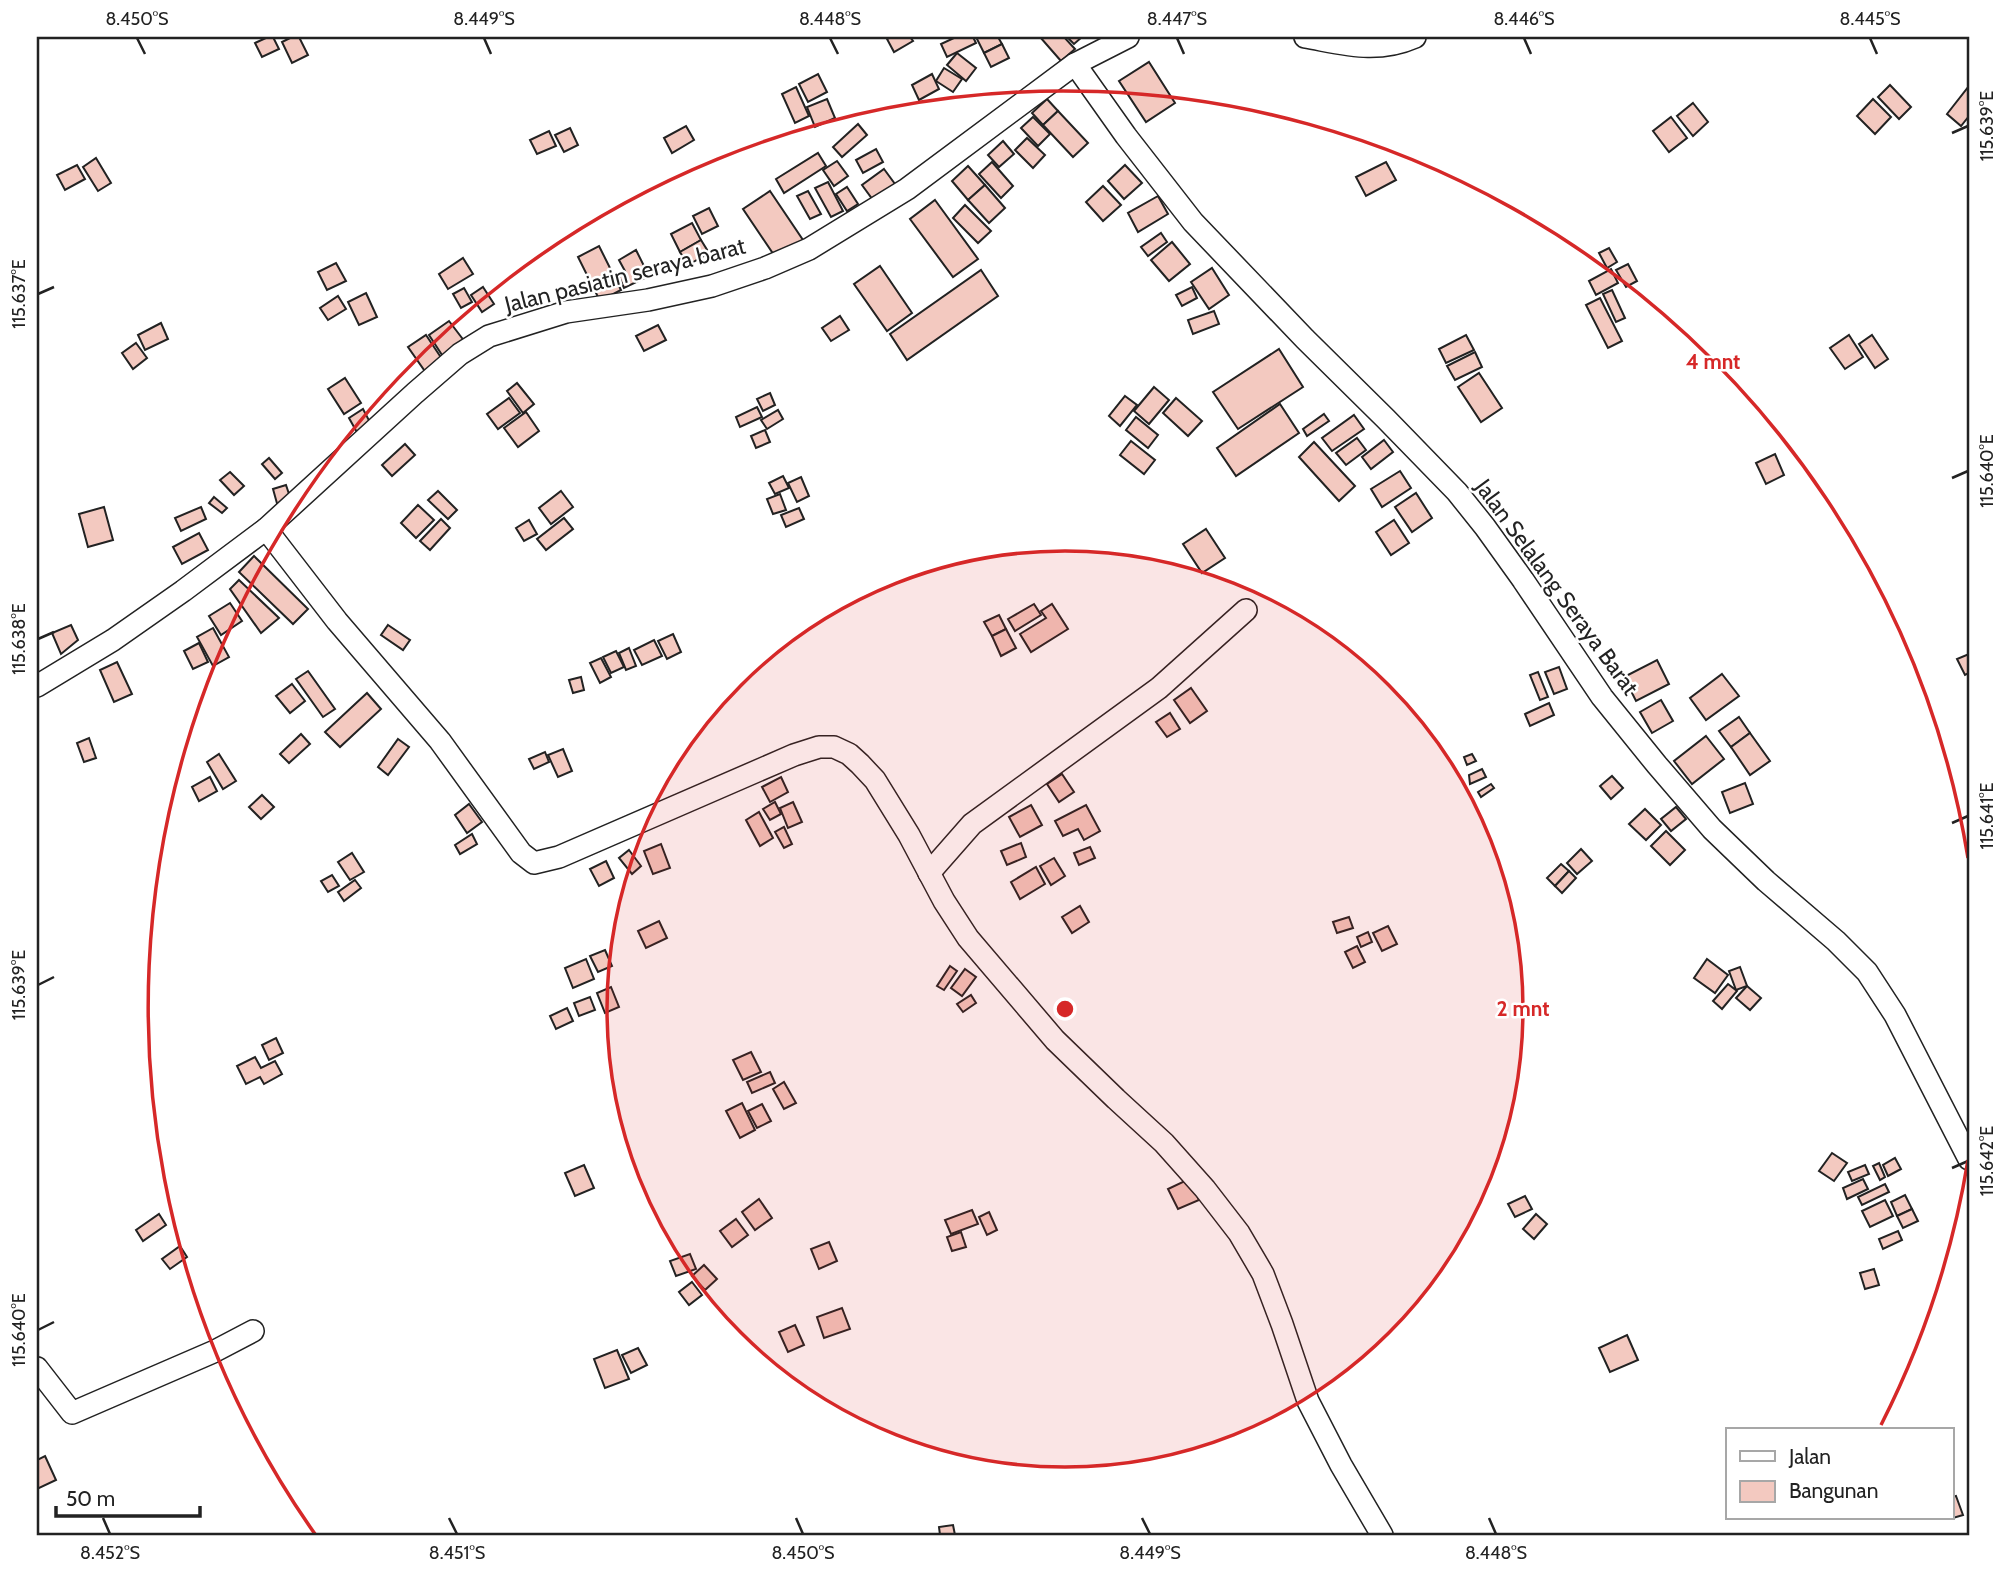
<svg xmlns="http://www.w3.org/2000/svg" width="2006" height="1572" font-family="Cabin,sans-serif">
<rect width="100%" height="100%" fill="#fff"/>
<g fill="#f3c9c0" stroke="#222" stroke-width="2">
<polygon points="268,37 273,37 279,49 262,57 255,43"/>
<polygon points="292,37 299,37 308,55 292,63 282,42"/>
<polygon points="891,37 910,37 913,41 894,52 887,39"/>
<polygon points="956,37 973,37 976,43 947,57 941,44"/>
<polygon points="976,37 998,37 1002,44 984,53"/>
<polygon points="1040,37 1064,37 1075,49 1061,61"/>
<polygon points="1067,37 1082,37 1074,44"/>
<polygon points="1002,44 1009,58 991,67 984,53"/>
<polygon points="957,53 976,68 966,81 947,65"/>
<polygon points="1149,62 1175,103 1146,122 1119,81"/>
<polygon points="944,68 962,79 953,92 936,81"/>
<polygon points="818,74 827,92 808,102 799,84"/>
<polygon points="932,74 939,89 919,100 912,85"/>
<polygon points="1890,85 1911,107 1899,119 1878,97"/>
<polygon points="1969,86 1969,116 1961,126 1947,114"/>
<polygon points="796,87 809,116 795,123 782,94"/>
<polygon points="827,99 835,118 815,127 807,107"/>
<polygon points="1047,99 1058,111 1043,125 1032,113"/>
<polygon points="1873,99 1891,117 1875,134 1857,116"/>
<polygon points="1693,103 1708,122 1693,136 1677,116"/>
<polygon points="1058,111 1088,143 1073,157 1043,125"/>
<polygon points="1033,117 1050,134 1038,146 1021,128"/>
<polygon points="1671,117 1687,138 1669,152 1653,131"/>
<polygon points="858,124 867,135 842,157 833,147"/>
<polygon points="686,126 694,140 672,153 664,138"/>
<polygon points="570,128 578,145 564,152 555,135"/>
<polygon points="549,131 556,146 537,154 530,140"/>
<polygon points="1027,138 1045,155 1033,168 1015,150"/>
<polygon points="1003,141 1014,154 999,167 988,155"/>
<polygon points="876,149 883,162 863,173 856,160"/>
<polygon points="818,153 826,166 784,193 776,179"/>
<polygon points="96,158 111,183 98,191 83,167"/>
<polygon points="837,161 848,176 834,186 823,170"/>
<polygon points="992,162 1013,186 1001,198 979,174"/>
<polygon points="1386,162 1396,180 1366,196 1356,177"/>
<polygon points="77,165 85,179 65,190 57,175"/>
<polygon points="1125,165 1142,183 1124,199 1108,181"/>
<polygon points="968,166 985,185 968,200 952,181"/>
<polygon points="884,169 895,184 873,200 862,185"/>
<polygon points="828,182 843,211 831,217 815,188"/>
<polygon points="985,185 1005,208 989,223 968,200"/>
<polygon points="1103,186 1121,205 1103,221 1086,202"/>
<polygon points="847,187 858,204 847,211 836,194"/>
<polygon points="770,191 803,240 776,258 743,209"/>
<polygon points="808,191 821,214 810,219 797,196"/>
<polygon points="1158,196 1168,214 1138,232 1128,213"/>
<polygon points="935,200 978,259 953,277 910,219"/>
<polygon points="965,205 991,231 978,243 953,218"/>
<polygon points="709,208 718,226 702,234 693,216"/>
<polygon points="692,223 701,240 680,252 671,234"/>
<polygon points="1161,233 1167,242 1148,256 1141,247"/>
<polygon points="701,240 709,253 688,265 680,252"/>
<polygon points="1172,242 1190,264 1169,281 1151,260"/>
<polygon points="599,246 621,290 600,301 578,257"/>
<polygon points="1609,248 1617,262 1607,268 1599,253"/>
<polygon points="636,250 649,276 624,288 618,274 625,271 619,260"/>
<polygon points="463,258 473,274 448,289 439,274"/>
<polygon points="336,263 346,281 327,290 318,272"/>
<polygon points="1628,264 1637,281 1626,287 1616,270"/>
<polygon points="880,266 912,313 887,331 854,284"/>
<polygon points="1212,268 1229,295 1209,309 1191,282"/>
<polygon points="1611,269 1618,283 1596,295 1589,281"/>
<polygon points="981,270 998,296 907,360 890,334"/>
<polygon points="483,287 494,304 482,312 471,295"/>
<polygon points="1192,287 1197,298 1182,306 1176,295"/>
<polygon points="464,288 472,302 461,308 453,294"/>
<polygon points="1612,290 1625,318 1616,322 1603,294"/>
<polygon points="366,293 377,317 359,325 348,302"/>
<polygon points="338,296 346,309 328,320 320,308"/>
<polygon points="1600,298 1622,341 1608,348 1586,305"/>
<polygon points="1214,311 1219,324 1193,334 1188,320"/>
<polygon points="840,316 849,330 831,341 822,328"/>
<polygon points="449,321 465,342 444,358 429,335"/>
<polygon points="161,323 168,339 145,350 138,335"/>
<polygon points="658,325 666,340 644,351 636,336"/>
<polygon points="426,335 446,365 429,377 408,347"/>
<polygon points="1466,335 1474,350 1446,363 1439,349"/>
<polygon points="1849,335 1863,357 1845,369 1830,348"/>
<polygon points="1872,335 1888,359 1875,368 1859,344"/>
<polygon points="136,343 147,358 133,369 122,353"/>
<polygon points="1279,349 1303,387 1238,429 1213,392"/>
<polygon points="1475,352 1482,367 1455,380 1447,366"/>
<polygon points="1479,373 1502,408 1481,422 1458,387"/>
<polygon points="345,378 361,403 344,414 328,389"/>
<polygon points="517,383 534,404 523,413 507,391"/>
<polygon points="1154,387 1169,400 1149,424 1134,411"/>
<polygon points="770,393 775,405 763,411 757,399"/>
<polygon points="1125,396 1137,405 1120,426 1109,416"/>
<polygon points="509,398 520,413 498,429 487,414"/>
<polygon points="1176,398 1202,421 1188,436 1163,413"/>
<polygon points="1280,404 1299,433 1236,476 1217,448"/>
<polygon points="757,407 762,417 740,427 736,417"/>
<polygon points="363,409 373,428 359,436 349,418"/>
<polygon points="778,410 783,419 767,429 761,420"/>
<polygon points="526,412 539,431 518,447 504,428"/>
<polygon points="1324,414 1329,421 1307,436 1303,429"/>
<polygon points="1354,415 1364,429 1332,451 1322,438"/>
<polygon points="1136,417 1158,435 1148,448 1126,430"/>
<polygon points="765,430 770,442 756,448 751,436"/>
<polygon points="1357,438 1366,450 1346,465 1336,453"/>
<polygon points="1384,440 1393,452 1371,469 1362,457"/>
<polygon points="1131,441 1155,460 1144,474 1120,455"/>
<polygon points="1314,442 1355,486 1339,501 1299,457"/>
<polygon points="405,444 415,455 392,476 382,465"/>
<polygon points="1775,454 1784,475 1766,484 1756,463"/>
<polygon points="269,458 282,473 275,479 262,464"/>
<polygon points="1400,471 1411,488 1382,507 1371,489"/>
<polygon points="230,472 244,486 234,495 220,480"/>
<polygon points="783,476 789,488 775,494 769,483"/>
<polygon points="801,477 809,496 797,502 788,483"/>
<polygon points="286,485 292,503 278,507 273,489"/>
<polygon points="438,491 457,510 448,519 428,500"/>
<polygon points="561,491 573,507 551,524 539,508"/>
<polygon points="1416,493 1432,518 1412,532 1395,507"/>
<polygon points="780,494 786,510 773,514 767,499"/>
<polygon points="214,497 227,508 222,513 209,503"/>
<polygon points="418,505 434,520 416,538 401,523"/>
<polygon points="104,507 113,540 88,547 79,514"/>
<polygon points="201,507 206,519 181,531 175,518"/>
<polygon points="799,508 804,519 786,527 781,515"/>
<polygon points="564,518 573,529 546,550 537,539"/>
<polygon points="441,519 450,528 430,550 420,541"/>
<polygon points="529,520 537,534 524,541 516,528"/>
<polygon points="1394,520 1409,543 1391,555 1376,532"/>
<polygon points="1206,529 1225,558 1202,573 1183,544"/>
<polygon points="199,533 208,550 182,564 173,547"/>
<polygon points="254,556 308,609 293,624 239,572"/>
<polygon points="239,580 279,618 261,633 230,589"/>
<polygon points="230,603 242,621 221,635 209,616"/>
<polygon points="1034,604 1041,615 1015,631 1008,619"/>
<polygon points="1052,604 1068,629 1031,652 1020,634 1046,618 1041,611"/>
<polygon points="999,615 1006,629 992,636 984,622"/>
<polygon points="71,625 78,640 61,654 52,633"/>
<polygon points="388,625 410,640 403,650 381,635"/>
<polygon points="213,628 229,657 213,666 197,637"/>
<polygon points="1006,629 1016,648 1001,656 992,636"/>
<polygon points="673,634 681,652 667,659 658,641"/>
<polygon points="654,640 662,656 642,665 634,650"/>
<polygon points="199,643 208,662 193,669 184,651"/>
<polygon points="629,648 636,666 626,670 619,653"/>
<polygon points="616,651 624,667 611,673 603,657"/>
<polygon points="1969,654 1969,673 1965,675 1957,659"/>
<polygon points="601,658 611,677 600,683 590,663"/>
<polygon points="1657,660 1669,684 1636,701 1624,677"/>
<polygon points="117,662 132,694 114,702 100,670"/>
<polygon points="1559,667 1567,689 1554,694 1545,672"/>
<polygon points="308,671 335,709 323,717 296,679"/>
<polygon points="1538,672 1548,697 1540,700 1530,675"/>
<polygon points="1722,674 1739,696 1706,720 1690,698"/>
<polygon points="581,677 584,690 573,693 569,680"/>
<polygon points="292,684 305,701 290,713 276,696"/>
<polygon points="1191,688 1207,711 1190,723 1174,700"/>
<polygon points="367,693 381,709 340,747 325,732"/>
<polygon points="1661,700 1673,721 1652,733 1640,712"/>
<polygon points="1549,703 1554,715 1530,726 1525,714"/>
<polygon points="1170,713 1180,729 1167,737 1156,722"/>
<polygon points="1739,717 1750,733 1731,747 1719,731"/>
<polygon points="1750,733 1770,761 1750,775 1731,747"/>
<polygon points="301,734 310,744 289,763 280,754"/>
<polygon points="1706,736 1724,759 1692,784 1674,761"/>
<polygon points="89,738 96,758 84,762 77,743"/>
<polygon points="398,739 409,747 388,775 378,767"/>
<polygon points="563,749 572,771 558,777 548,755"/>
<polygon points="545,752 549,762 534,769 529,759"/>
<polygon points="219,754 236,781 223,789 207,762"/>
<polygon points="1472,754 1476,761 1467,765 1464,757"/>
<polygon points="1482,769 1486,777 1470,784 1469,775"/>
<polygon points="1062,774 1074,792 1059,802 1047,784"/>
<polygon points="1612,776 1623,788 1611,799 1600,786"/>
<polygon points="210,777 217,791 199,801 192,787"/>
<polygon points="781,777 788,792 770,802 762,787"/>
<polygon points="1745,783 1753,804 1730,813 1722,792"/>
<polygon points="1491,784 1494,788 1481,797 1478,792"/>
<polygon points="262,795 274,807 261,819 249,807"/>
<polygon points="775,802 781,814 770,820 763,809"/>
<polygon points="793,802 802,822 788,828 780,808"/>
<polygon points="469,804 482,822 467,833 455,815"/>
<polygon points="1031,805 1042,825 1020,837 1009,817"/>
<polygon points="1086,805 1100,831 1084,840 1078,829 1063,836 1055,821"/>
<polygon points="1676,807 1686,819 1671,831 1661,819"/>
<polygon points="1645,809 1661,825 1646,840 1629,824"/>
<polygon points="759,812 773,838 760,846 746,820"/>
<polygon points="784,827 792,844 784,848 775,832"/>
<polygon points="1666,831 1685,850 1670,865 1651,846"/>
<polygon points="472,834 477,844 460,854 455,845"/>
<polygon points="1021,843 1026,857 1007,865 1001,851"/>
<polygon points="661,844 670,868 653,874 644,851"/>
<polygon points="1090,847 1095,858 1079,865 1074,853"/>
<polygon points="1581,849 1592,861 1577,874 1567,863"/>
<polygon points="629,850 641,866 632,874 619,858"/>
<polygon points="352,853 364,872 350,880 338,862"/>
<polygon points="1054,858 1065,876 1051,885 1040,866"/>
<polygon points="606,861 614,878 599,886 590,869"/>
<polygon points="1561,864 1569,871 1555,886 1547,878"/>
<polygon points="1036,867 1045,884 1020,899 1011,882"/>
<polygon points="1569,871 1576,878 1562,893 1555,886"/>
<polygon points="332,875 339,886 328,892 321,881"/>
<polygon points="355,880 361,888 344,901 338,892"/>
<polygon points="1080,906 1089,922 1072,933 1062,917"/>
<polygon points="1349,917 1353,928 1337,933 1333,922"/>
<polygon points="659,921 667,938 646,948 638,931"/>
<polygon points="1388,926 1397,944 1382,951 1373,933"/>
<polygon points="1368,932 1372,942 1361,947 1357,937"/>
<polygon points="1357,946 1365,962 1353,968 1345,952"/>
<polygon points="605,950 612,966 598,972 590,956"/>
<polygon points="586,959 594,979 573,988 565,968"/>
<polygon points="1707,959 1728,975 1715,993 1694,978"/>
<polygon points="950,966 957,971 944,990 937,986"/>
<polygon points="1740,967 1747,986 1736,990 1729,971"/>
<polygon points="965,969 976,977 962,996 951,988"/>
<polygon points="1728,984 1737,991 1722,1009 1713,1001"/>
<polygon points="1747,986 1761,998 1750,1010 1736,998"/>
<polygon points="611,987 619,1007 605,1013 597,993"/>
<polygon points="971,995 976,1003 963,1012 957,1004"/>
<polygon points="590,997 595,1010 579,1016 574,1003"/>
<polygon points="567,1008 573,1021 556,1029 550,1016"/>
<polygon points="276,1038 283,1053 269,1060 262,1045"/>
<polygon points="751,1052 761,1072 743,1080 733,1060"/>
<polygon points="255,1057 261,1068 275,1061 282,1074 264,1084 260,1077 246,1084 237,1066"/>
<polygon points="770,1072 775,1083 752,1093 747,1082"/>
<polygon points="784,1082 796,1103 784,1109 773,1089"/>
<polygon points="742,1103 755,1130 740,1138 726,1111"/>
<polygon points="762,1104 771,1121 757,1128 748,1111"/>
<polygon points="1832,1153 1847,1163 1834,1181 1819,1171"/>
<polygon points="1895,1158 1901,1169 1888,1176 1883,1165"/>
<polygon points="1879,1163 1885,1177 1880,1180 1873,1166"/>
<polygon points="584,1165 594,1188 575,1196 565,1173"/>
<polygon points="1865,1165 1869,1174 1852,1181 1848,1172"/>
<polygon points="1189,1179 1199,1200 1178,1209 1168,1189"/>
<polygon points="1863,1179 1868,1189 1847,1199 1843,1188"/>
<polygon points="1885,1184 1889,1192 1862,1205 1858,1197"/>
<polygon points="1905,1195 1912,1209 1897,1216 1891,1202"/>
<polygon points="1525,1196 1532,1209 1515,1217 1508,1204"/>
<polygon points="759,1199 772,1218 755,1230 742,1212"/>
<polygon points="1885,1200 1893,1216 1870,1227 1862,1211"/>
<polygon points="1912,1209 1918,1221 1903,1228 1897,1216"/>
<polygon points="972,1210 978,1224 951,1234 945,1220"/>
<polygon points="989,1212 997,1230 987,1235 979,1217"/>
<polygon points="159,1214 166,1225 143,1241 136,1230"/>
<polygon points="1536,1214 1547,1224 1534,1239 1523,1229"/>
<polygon points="736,1219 748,1235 732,1247 720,1231"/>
<polygon points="1898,1231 1902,1240 1883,1249 1879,1239"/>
<polygon points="961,1232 966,1247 952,1251 947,1237"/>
<polygon points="829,1242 837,1261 819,1269 811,1249"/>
<polygon points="180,1246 187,1257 170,1269 162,1259"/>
<polygon points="690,1254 696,1269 676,1276 670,1261"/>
<polygon points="704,1265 717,1279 705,1290 692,1276"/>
<polygon points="1874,1269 1879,1285 1865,1289 1860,1273"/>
<polygon points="692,1282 702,1295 689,1305 679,1292"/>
<polygon points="842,1308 850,1329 824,1338 817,1317"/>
<polygon points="795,1325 804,1345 788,1352 779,1332"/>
<polygon points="1627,1335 1638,1360 1610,1372 1599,1348"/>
<polygon points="638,1348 647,1365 631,1373 622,1355"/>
<polygon points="617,1350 629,1379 605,1388 594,1359"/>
<polygon points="45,1456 56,1480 37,1489 37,1460"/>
<polygon points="1956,1496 1963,1515 1953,1518 1952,1497"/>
<polygon points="953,1525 955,1535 940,1535 939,1527"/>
</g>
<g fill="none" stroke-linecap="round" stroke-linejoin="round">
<g stroke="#222" stroke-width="24">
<g id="minor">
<path d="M1305,37C1345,44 1376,54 1415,37"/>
<polyline points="1075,64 1126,136 1193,222 1305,339 1386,419 1457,492 1485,527 1523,580 1602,697 1657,765 1712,829 1766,881 1836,941 1867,972 1895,1015 1969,1159"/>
<polyline points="266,529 337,621 440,741 521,853 534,863 559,857 794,755 819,747 834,747 849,754 860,764 875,780 909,835 944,901 968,938 1055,1040 1116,1099 1164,1143 1205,1189 1239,1233 1263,1274 1282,1324 1308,1401 1341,1465 1382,1535"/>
<polyline points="37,686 113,640 183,591 266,529 415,393 460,354 489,336 566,312 648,300 712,286 765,268 809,249 907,189 1075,64 1128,37"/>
<polyline points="929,873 972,824 1159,688 1246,610"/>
<polyline points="37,1368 72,1413 213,1352 253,1331"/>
</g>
</g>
<use href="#minor" stroke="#fff" stroke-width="21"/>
</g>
<path fill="none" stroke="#222" stroke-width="2.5" d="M137,38L145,54M484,38L491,54M830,38L838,54M1177,38L1184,54M1524,38L1531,54M1870,38L1877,54M1952,133L1968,126M38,294L54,287M1952,478L1968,471M38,639L54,632M1952,823L1968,816M38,985L54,977M1952,1168L1968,1161M38,1330L54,1322M103,1518L110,1534M449,1518L457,1534M796,1518L803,1534M1142,1518L1150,1534M1489,1518L1496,1534"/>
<circle cx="1065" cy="1009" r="458" fill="#d62828" fill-opacity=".12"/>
<g fill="none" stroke="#d62828" stroke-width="3.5">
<circle cx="1065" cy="1009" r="458"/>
<path d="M1968 1160A916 916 0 0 1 1881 1425M315 1534A916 916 0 1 1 1968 858"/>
</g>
<g text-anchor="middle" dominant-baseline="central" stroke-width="5" stroke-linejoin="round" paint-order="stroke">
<g font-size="23" fill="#222" stroke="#fff">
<text transform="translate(625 275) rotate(-14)">Jalan pasiatin seraya barat</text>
<text transform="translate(1557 587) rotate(54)">Jalan Selalang Seraya Barat</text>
</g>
</g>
<circle cx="1065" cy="1009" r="10" fill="#d62828" stroke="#fff" stroke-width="3.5"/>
<g font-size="21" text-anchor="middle" font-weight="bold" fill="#d62828" stroke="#fff" stroke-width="5" stroke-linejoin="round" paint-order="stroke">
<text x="1713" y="369">4 mnt</text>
<text x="1523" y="1016">2 mnt</text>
</g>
<rect width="2006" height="1572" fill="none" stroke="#ffffff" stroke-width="77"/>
<rect x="1726" y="1428" width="228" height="91" fill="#ffffff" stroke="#a7a7a7" stroke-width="2"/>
<rect x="1740" y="1451" width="35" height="10" fill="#ffffff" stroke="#a7a7a7" stroke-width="2"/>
<text x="1789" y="1464" font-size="21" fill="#222222">Jalan</text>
<rect x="1740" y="1481" width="35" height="21" fill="#f3c9c0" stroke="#a7a7a7" stroke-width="2"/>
<text x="1789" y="1498" font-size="21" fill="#222222">Bangunan</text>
<path d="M56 1506v10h144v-10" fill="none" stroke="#222222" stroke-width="3.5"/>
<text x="66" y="1506" font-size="21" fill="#222222" stroke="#ffffff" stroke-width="5" paint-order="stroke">50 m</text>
<rect x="38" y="38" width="1930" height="1496" fill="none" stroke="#222" stroke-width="2.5"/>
<g font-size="18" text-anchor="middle" fill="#222">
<text x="137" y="25">8.450°S</text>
<text x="484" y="25">8.449°S</text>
<text x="830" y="25">8.448°S</text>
<text x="1177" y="25">8.447°S</text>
<text x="1524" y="25">8.446°S</text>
<text x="1870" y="25">8.445°S</text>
<text transform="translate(1987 126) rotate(-90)" y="6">115.639°E</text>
<text transform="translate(19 294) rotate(-90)" y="6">115.637°E</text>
<text transform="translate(1987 471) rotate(-90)" y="6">115.640°E</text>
<text transform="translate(19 639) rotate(-90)" y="6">115.638°E</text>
<text transform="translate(1987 816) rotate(-90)" y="6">115.641°E</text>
<text transform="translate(19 985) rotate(-90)" y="6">115.639°E</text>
<text transform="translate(1987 1161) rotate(-90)" y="6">115.642°E</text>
<text transform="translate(19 1330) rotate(-90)" y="6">115.640°E</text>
<text x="110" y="1559">8.452°S</text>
<text x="457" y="1559">8.451°S</text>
<text x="803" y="1559">8.450°S</text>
<text x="1150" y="1559">8.449°S</text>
<text x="1496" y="1559">8.448°S</text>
</g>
</svg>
